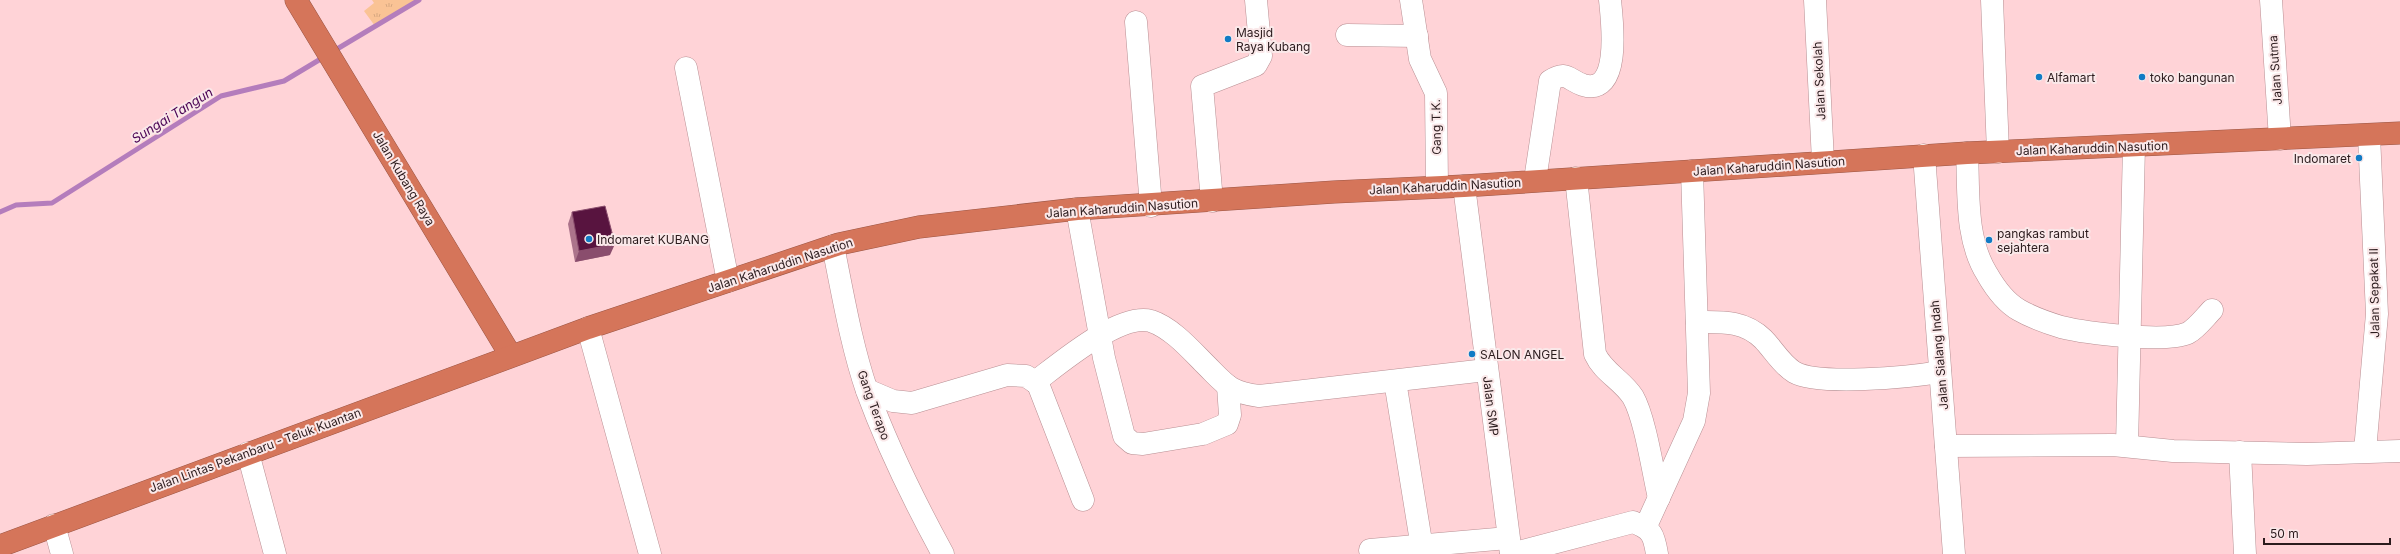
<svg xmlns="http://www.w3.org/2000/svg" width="2400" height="554" font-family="Inter,sans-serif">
<defs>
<pattern id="grass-tufts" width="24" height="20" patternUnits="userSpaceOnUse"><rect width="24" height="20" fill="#fac395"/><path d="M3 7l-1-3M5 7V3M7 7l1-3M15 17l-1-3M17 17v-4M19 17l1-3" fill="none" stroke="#d6a780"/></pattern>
</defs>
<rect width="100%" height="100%" fill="#ffd3d7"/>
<polygon fill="url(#grass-tufts)" points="372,0 419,0 375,26 364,11 374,3"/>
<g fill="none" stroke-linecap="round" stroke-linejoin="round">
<g stroke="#b47dbc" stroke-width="5">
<polyline points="332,52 419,0"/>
<polyline points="0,212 16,205 52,203 221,96 284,81 324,57"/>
</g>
<g stroke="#b88f93" stroke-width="23">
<g id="minor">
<polyline points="1411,0 1420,59 1436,93 1437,186"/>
<polyline points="1815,0 1823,161"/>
<polyline points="1992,0 1998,152"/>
<polyline points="2271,0 2280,139"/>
<polyline points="1136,22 1151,206"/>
<polyline points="1347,35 1417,36"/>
<polyline points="686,68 728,281"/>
<path d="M1967,153C1969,193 1965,239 1987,274C1995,288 2005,302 2019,310C2031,317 2048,323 2061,327C2085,333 2166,343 2188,333C2197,328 2205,317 2212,310"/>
<polyline points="1924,155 1954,554"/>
<path d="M1576,178L1595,354C1603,372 1622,380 1633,397C1645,418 1653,472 1659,498"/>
<path d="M1535,180L1550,81C1567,70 1568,80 1583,85C1622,97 1612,20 1610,0"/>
<polyline points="1464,186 1511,554"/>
<polyline points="1212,201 1202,86 1256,65 1261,56 1256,0"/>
<polyline points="1077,209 1104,358 1124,436 1132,443 1143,444 1203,434 1227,424 1230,415 1228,386"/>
<path d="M833,246C843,295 851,344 867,391C888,448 914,501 943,554"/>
<path d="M1697,322C1721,322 1744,320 1763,339C1773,349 1781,364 1794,372C1818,386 1910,377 1940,372"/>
<polyline points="588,328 650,554"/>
<polyline points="1395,381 1423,554"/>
<path d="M1035,382C1059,364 1120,312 1151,321C1172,328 1191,350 1206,365C1226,385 1229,392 1259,396L1486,370"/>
<polyline points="867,390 893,401 912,403 1007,375 1026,376 1038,384 1083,500"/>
<polyline points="1946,446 2113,445 2173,451 2307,454 2400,451"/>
<polyline points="2127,446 2134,146"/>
<polyline points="2365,451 2377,314 2369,135"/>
<polyline points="2240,452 2245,554"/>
<polyline points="248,453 275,554"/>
<polyline points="54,525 62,554"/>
<polyline points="1646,526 1694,421 1699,393 1692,171"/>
<polyline points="1370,550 1508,538"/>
<path d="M1511,554L1633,522C1652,529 1654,535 1657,554"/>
</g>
</g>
<g stroke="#9a5645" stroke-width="23">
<g id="highway">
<polyline points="296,0 511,356"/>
<polyline points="0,546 588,328 839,244 919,227 1077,209 1334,192 1464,186 1967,153 2400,133"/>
</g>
</g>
<use href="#minor" stroke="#fff" stroke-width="22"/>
<use href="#highway" stroke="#d5755a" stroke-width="22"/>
</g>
<polygon fill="#ac748b" points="572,212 610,255 575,262 568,224"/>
<polygon fill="#8a4d6d" points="615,244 610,255 575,262 579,251"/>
<polygon fill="#58143f" stroke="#8a4d6d" points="605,206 615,244 579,251 572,212"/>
<g fill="#117bc5" stroke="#fae8e9" stroke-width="1.5">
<circle cx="1228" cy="39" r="4"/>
<circle cx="2039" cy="77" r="4"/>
<circle cx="2142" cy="77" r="4"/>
<circle cx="2359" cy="158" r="4"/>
<circle cx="589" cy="239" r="4"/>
<circle cx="1989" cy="240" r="4"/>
<circle cx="1472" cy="354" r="4"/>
</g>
<g text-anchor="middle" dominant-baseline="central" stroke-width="4" stroke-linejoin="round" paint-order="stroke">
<g font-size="12" fill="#2b1b1d" stroke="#fae8e9" text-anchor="start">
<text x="1236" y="32">Masjid<tspan x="1236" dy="14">Raya Kubang</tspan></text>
<text x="2047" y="77">Alfamart</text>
<text x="2150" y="77">toko bangunan</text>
<text x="2351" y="158" text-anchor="end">Indomaret</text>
<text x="1997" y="233">pangkas rambut<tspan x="1997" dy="14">sejahtera</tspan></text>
<text x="597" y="239">Indomaret KUBANG</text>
<text x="1480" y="354">SALON ANGEL</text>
</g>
<g font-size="12" fill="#2b1b1d" stroke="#fae8e9">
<text transform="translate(2275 70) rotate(-94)">Jalan Sutma</text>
<text transform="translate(1819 81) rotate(-93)">Jalan Sekolah</text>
<text transform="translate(1436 127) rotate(-91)">Gang T.K.</text>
<text transform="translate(2092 148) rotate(-2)">Jalan Kaharuddin Nasution</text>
<text transform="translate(1769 166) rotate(-4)">Jalan Kaharuddin Nasution</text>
<text transform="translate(404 178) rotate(59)">Jalan Kubang Raya</text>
<text transform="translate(1445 186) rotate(-3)">Jalan Kaharuddin Nasution</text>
<text transform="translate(1122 208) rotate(-4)">Jalan Kaharuddin Nasution</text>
<text transform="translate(780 265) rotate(-18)">Jalan Kaharuddin Nasution</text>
<text transform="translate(2374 293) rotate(-91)">Jalan Sepakat II</text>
<text transform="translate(1939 355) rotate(-95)">Jalan Sialang Indah</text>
<text transform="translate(874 405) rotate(70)">Gang Terapo</text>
<text transform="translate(1491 406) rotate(83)">Jalan SMP</text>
<text transform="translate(255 450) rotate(-20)">Jalan Lintas Pekanbaru - Teluk Kuantan</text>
</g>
<g font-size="13" font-style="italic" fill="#480053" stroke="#fae8e9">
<text transform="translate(172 115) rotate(-32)">Sungai Tangun</text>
</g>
</g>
<path d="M2264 538v6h126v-6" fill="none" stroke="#2b1b1d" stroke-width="2"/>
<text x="2270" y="538" font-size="12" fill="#2b1b1d" stroke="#fae8e9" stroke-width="3" paint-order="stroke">50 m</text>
</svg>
